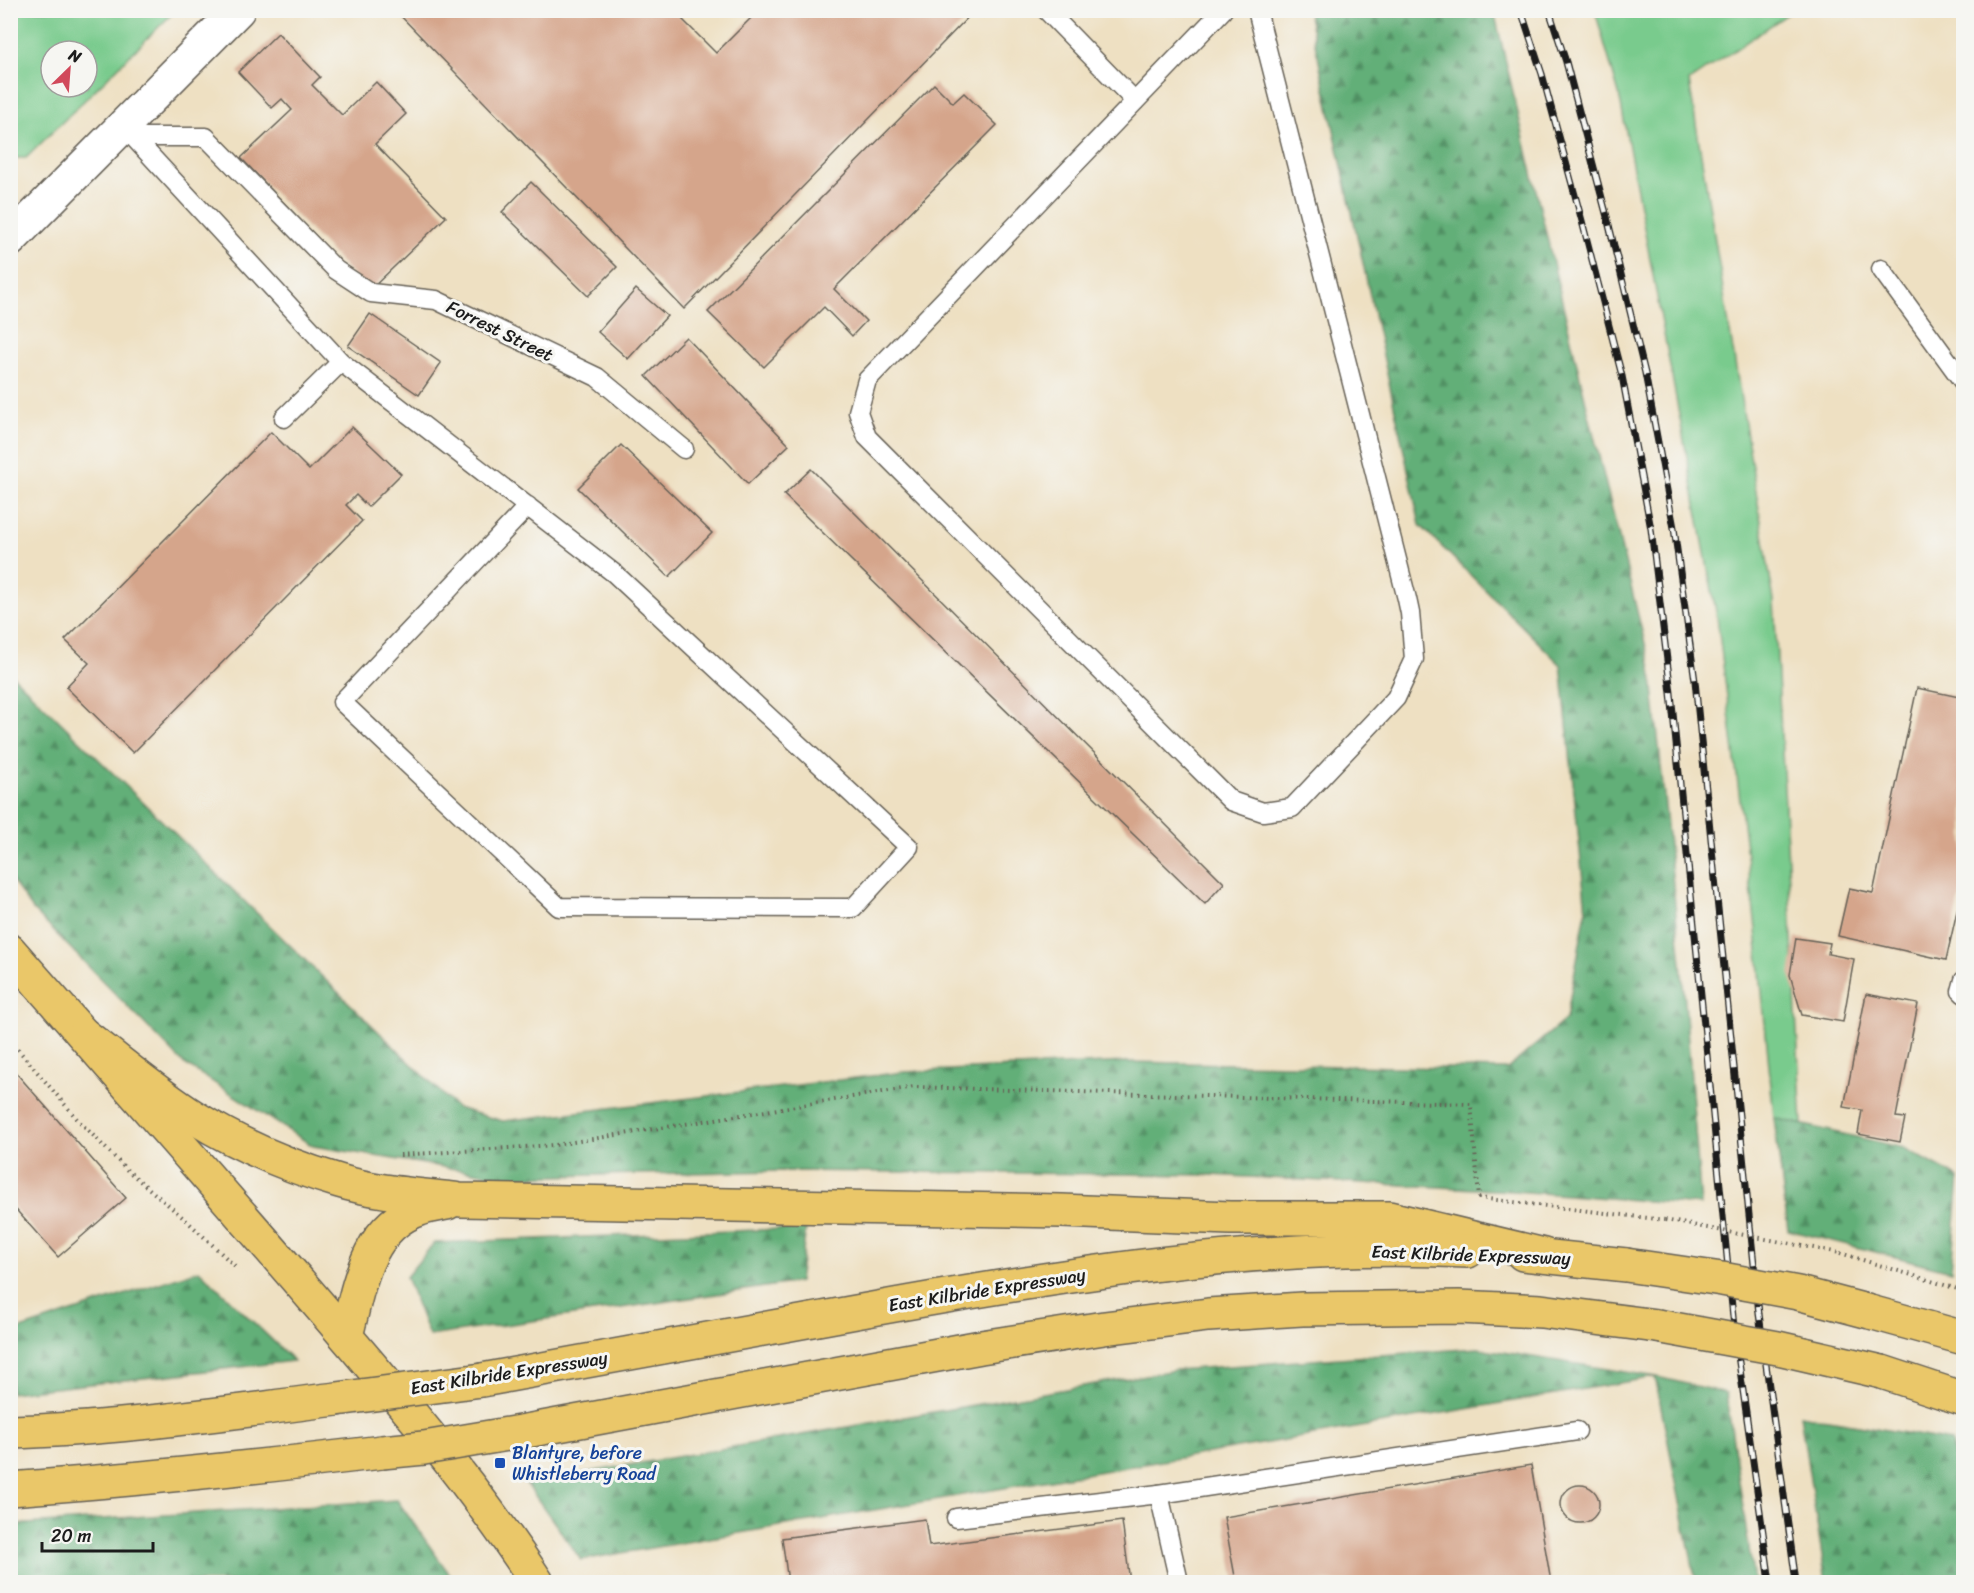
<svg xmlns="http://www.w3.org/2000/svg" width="1974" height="1593" font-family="Sriracha,sans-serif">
<defs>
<pattern id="forest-firs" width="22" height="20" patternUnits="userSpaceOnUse" patternTransform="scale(1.5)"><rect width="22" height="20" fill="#62af78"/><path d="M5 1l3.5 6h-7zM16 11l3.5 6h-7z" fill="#508e62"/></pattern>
</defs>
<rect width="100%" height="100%" fill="#f6f6f2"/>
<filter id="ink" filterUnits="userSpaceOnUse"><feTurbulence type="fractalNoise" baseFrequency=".0167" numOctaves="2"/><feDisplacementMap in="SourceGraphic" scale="12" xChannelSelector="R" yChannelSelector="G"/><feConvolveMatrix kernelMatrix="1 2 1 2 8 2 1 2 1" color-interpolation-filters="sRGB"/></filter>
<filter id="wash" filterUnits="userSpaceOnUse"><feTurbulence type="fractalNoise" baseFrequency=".008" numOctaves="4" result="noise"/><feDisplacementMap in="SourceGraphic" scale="24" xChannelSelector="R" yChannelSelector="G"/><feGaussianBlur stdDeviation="1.35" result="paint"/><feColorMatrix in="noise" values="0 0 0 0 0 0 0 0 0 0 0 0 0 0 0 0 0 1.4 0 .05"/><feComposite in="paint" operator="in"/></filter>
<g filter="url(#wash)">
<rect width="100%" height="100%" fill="#eee0c2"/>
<g fill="#79cb8d" stroke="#4a7454" stroke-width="1.5" fill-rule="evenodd">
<path d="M10,11L11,10L175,11L26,158H11ZM51,51H87V87H51Z"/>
<polygon points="1595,11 1792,11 1689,81 1774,601 1802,1125 1774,1118 1755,920 1717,617 1619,94"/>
</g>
<g fill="url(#forest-firs)" stroke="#3f664a" stroke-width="1.5">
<polygon points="1308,11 1494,11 1586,403 1651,668 1685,1002 1701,1205 1513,1191 1210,1175 782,1171 505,1177 313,1146 183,1063 33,910 11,879 11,674 457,1108 503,1121 904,1072 1127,1062 1507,1069 1566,1019 1586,911 1561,665 1420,525"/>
<polygon points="1774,1118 1904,1148 1959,1178 1951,1271 1788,1230"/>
<polygon points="806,1228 799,1282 429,1336 406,1277 434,1243"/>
<polygon points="199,1270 294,1361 11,1393 11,1332"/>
<polygon points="1478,1348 1657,1377 1726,1393 1754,1582 1696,1582 1655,1377 581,1560 526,1483 1175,1370"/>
<polygon points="1800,1415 1951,1441 1963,1498 1963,1582 1826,1582"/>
<polygon points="397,1500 455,1582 11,1582 11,1525"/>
</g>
<g id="blocks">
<g fill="#d5a58b">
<polygon points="395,10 673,10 716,53 759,10 975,10 684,309"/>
<polygon points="278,33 320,77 312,85 342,115 376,82 406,114 375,144 446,217 369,291 241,158 292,110 282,99 272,108 238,72"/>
<polygon points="934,84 953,103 964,93 997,125 834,289 866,321 852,336 824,307 764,367 708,312"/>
<polygon points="531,182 617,267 588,296 502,212"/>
<polygon points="636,289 667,316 628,359 598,332"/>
<polygon points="370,314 441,363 419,395 348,346"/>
<polygon points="686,337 789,445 748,484 646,376"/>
<polygon points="352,427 401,474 368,507 356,495 346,505 362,521 133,753 66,687 89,663 65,640 271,432 309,470"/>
<polygon points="621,445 712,533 669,577 578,488"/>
<polygon points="811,469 1224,883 1205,904 784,495"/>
<polygon points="1917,688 1964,698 1964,880 1946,960 1838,936 1849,888 1873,893"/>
<polygon points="1796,938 1830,943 1828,954 1854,959 1843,1022 1802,1015 1790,975"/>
<polygon points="1866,994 1918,1004 1896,1117 1905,1118 1900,1142 1858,1134 1862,1110 1844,1107"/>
<polygon points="10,1066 126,1198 58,1257 10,1203"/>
<polygon points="1531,1465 1551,1582 1236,1582 1224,1517"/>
<circle cx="1580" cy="1504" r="19"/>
<polygon points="925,1519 929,1546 1122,1521 1130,1582 788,1582 782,1538"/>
</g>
</g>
</g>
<g filter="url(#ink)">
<use href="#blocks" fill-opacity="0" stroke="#666156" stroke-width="1.5"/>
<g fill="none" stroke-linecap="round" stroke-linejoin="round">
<g stroke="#666156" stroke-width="21">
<g id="lane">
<polyline points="1046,10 1135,101"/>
<polyline points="1223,10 867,380 858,412 867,437 1231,801 1263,812 1292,808 1396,698 1414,659 1410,613 1407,599 1257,10"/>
<polyline points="124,127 341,362 615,574 909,847 853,908 559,907 342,702 528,506"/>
<polyline points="134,137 206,137 336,270 371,293 436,300 597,377 684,449"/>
<polyline points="1881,269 1964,383"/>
<polyline points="284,418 341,362"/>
<polyline points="1964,980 1961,991 1964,994"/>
<polyline points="1159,1494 1577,1431"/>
<polyline points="956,1518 1159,1494 1179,1582"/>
</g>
</g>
<g stroke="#666156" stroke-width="36">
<polyline id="street" points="10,240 238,10"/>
</g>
<g stroke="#666156" stroke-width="36">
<path id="primary" d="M10,951C109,1064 208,1176 306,1290C387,1384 469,1478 537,1582"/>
</g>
<g stroke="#666156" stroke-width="36">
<g id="highway">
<path d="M84,1035C120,1062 156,1093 194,1117C239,1145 288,1166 339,1181C378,1193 420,1195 460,1200L1062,1211L1230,1218H1389L1544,1255"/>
<polyline points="1523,1254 1626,1265"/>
<polyline points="1870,1312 1964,1338"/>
<path d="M346,1336C358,1290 366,1226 420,1209C428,1206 438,1205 447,1203"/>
<polyline points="1882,1372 1964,1399"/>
<path d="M482,1380C610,1357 738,1333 867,1310C1066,1274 1266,1241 1468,1251"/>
<polyline points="526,1431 981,1347 1104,1328 1208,1315 1302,1309 1459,1307 1541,1311 1657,1326"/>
<path d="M10,1432C120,1429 229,1412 337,1399"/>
<path d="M10,1489C135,1480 258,1467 382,1452"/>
</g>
</g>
<g stroke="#666156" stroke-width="4" stroke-dasharray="1.5 4.5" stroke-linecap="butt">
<polyline points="10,1040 78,1120 127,1170 187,1221 237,1268"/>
<polyline points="400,1155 555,1145 914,1087 1471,1104 1479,1198 1665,1220"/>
<polyline points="1840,1253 1964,1291"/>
</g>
<use href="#lane" stroke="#fff" stroke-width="18"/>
<use href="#street" stroke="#fff" stroke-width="33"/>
<use href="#primary" stroke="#eac769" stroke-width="33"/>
<use href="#highway" stroke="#eac769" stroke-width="33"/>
<g stroke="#1c1c1c" stroke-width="7">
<g id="rail">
<polyline points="1521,10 1542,74 1582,221 1622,376 1651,529 1671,693 1734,1327 1770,1582"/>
<polyline points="1549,10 1566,62 1607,217 1645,373 1674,528 1695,681 1759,1314 1796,1582"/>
</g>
</g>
<use href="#rail" stroke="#f6f6f2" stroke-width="4.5" stroke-dasharray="14" stroke-linecap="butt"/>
<g stroke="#666156" stroke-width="36" stroke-linecap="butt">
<g id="highway-bridge">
<polyline points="1626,1265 1722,1279 1798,1293 1870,1312"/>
<polyline points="1657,1326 1778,1348 1882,1372"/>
<polyline points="337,1399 482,1380"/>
<polyline points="382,1452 424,1448 526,1431"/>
</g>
</g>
<polyline stroke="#666156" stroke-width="4" stroke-dasharray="1.5 4.5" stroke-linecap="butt" points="1665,1220 1840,1253"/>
<use href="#highway-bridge" stroke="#eac769" stroke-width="33"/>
</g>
</g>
<rect fill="#1a4fb4" stroke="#f6f6f2" stroke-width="2" x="494" y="1457" width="12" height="12" rx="3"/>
<g text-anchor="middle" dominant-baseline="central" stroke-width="6" stroke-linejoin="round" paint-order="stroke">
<g font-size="18" fill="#1c1c1c" stroke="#f6f6f2">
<text transform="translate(500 331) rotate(26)">Forrest Street</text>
<text transform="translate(1471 1255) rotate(2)">East Kilbride Expressway</text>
<text transform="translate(987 1290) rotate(-9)">East Kilbride Expressway</text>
<text transform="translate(509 1373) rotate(-9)">East Kilbride Expressway</text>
</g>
<g font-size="18" fill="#164399" stroke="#f6f6f2" text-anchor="start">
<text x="512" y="1453">Blantyre, before<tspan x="512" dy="21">Whistleberry Road</tspan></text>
</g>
</g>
<rect width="1974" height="1593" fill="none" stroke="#f6f6f2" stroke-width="36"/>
<g transform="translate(69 69) rotate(25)"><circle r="28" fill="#f6f6f2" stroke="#9f9f9c" stroke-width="1.5"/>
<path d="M0-4.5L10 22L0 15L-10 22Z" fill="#d1495b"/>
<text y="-9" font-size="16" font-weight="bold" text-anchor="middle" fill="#1c1c1c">N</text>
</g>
<path d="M42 1542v9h111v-9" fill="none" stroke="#1c1c1c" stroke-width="3"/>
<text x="51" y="1542" font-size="18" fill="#1c1c1c" stroke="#f6f6f2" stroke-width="4.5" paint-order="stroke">20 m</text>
</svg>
